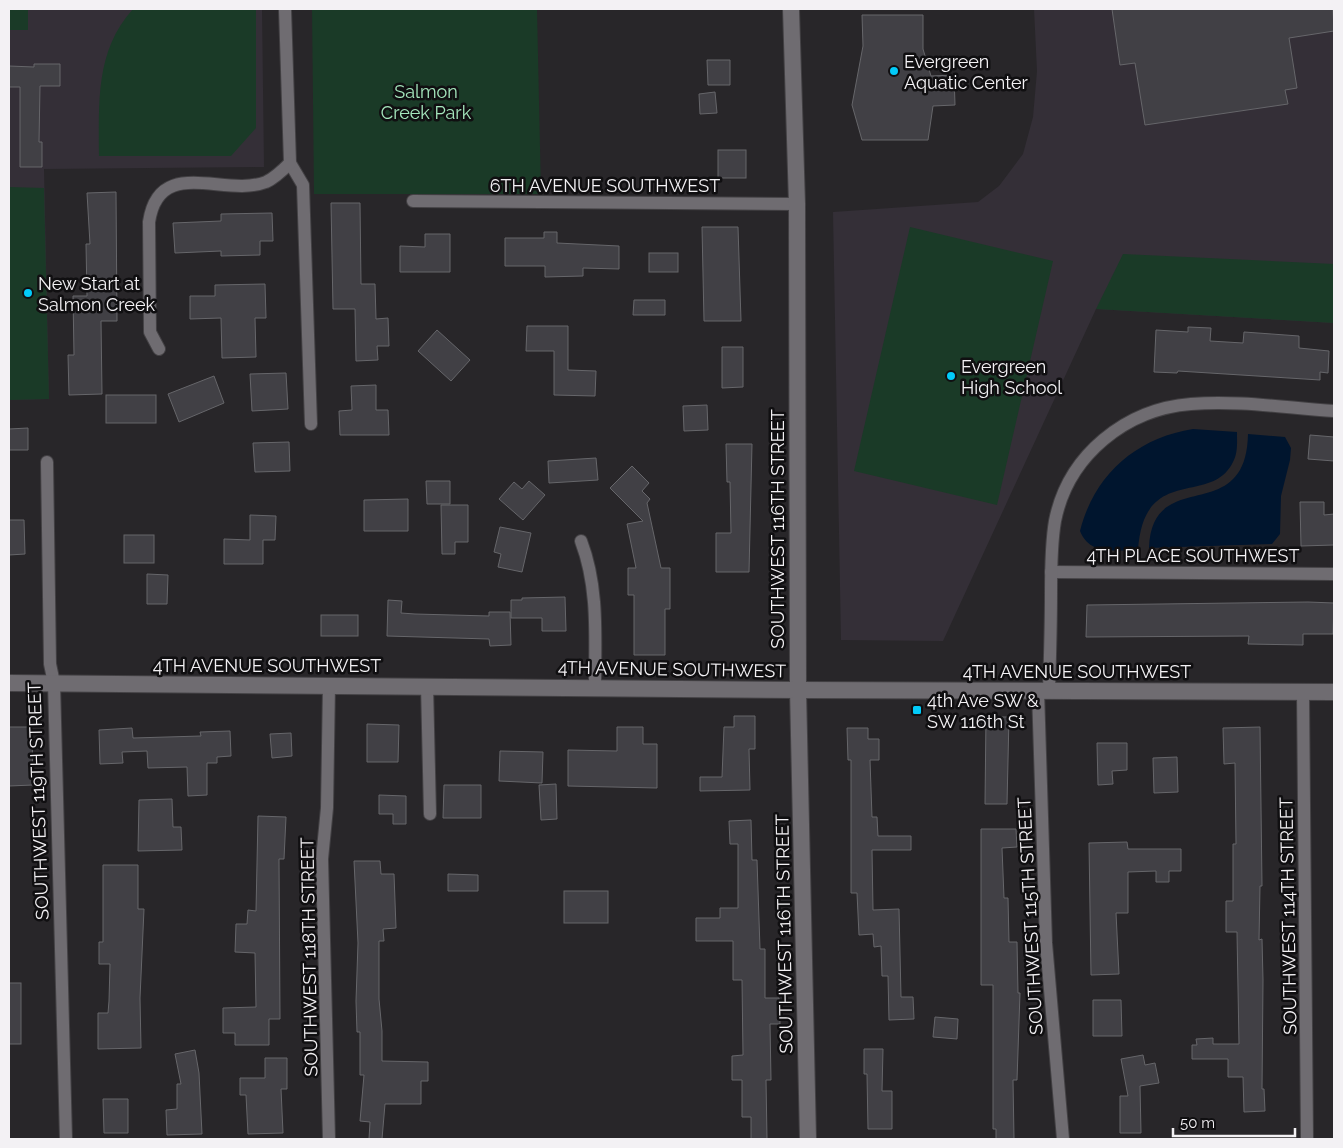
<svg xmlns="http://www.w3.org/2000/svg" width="1343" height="1148" font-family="Raleway,sans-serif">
<rect width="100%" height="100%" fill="#282629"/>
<g fill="#342f37">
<polygon points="9,9 262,9 264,167 44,169 49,399 9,400"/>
<polygon points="1034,9 1334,9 1334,323 1096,309 943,641 841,640 833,212 978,202 999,186 1023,154 1033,117 1037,71"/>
</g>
<g fill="#1a3a27">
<rect x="9" y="9" width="19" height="21"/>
<path d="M133,9H256V128L231,156H99C99,103 95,51 133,9Z"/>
<polygon points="312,9 537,9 541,194 314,194"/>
<polygon points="9,187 44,188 49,399 9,400"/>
<polygon points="910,227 1053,261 997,505 854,471"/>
<polygon points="1123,254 1334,264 1334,323 1096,309"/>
</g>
<g fill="#00152e">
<path d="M1193,429L1237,432C1237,442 1238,453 1233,462C1211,507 1144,463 1138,550C1116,550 1090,556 1080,531C1094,475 1136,438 1193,429Z"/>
<path d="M1248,434L1285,437L1291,448L1290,460L1281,496L1280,534L1272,544L1149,548C1152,464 1246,529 1248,434Z"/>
</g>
<g fill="#414045" stroke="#66666a">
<polygon points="1112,9 1333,9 1334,31 1289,38 1297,88 1285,90 1288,104 1145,125 1135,63 1120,65"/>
<polygon points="862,15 923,15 923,49 931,76 954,75 955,105 933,106 928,140 862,140 852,105 863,46"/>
<polygon points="707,60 730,60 730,85 708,85"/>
<polygon points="34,64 60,64 60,86 40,86 39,142 42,142 42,167 20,167 20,87 9,87 9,66 34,67"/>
<polygon points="715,92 717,113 700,114 699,94"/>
<rect x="718" y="150" width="28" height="28"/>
<polygon points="116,192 117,321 101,321 102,394 69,395 68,355 74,355 73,296 87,296 86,244 90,244 87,193"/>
<polygon points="331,203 360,203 361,284 375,284 376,319 388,318 389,346 377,346 378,360 356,361 355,309 333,309"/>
<polygon points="272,213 273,241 260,241 260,255 221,256 221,251 175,253 173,223 221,221 221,214"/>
<polygon points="702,227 738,227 741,321 704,321"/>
<polygon points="544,232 557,232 557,243 619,246 619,269 583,268 583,276 545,277 545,266 505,266 505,238 544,238"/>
<polygon points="425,234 450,234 450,272 400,272 400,246 425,247"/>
<rect x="649" y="253" width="29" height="19"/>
<polygon points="265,284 266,318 255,318 256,357 222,358 221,318 190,319 190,296 215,296 215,285"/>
<polygon points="634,300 665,300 665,315 633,315"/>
<polygon points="527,326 568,326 568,370 596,371 595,396 554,395 554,351 526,351"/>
<polygon points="1188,327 1211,328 1210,341 1243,343 1244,332 1299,336 1299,348 1329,351 1328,373 1320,372 1320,380 1178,371 1177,373 1154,372 1156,330 1188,332"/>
<polygon points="437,330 470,360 451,381 418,351"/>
<polygon points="722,347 743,347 743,387 722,388"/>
<polygon points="286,373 288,409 252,411 250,374"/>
<polygon points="214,376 224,403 179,422 168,394"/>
<polygon points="376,385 376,410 388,410 389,435 340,435 339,411 352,410 351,386"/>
<rect x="106" y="395" width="50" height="28"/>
<polygon points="707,405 708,430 684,431 683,406"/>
<polygon points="28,428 28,450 9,450 9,429"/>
<polygon points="1310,435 1334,437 1334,461 1308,459"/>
<polygon points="289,442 290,471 255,472 253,443"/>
<polygon points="726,444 752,444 749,572 716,572 716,533 731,533 730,482 727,482"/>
<polygon points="596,458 598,480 549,483 548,461"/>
<polygon points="632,466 649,483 642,491 650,499 647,503 661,568 670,568 670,609 665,609 665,655 634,655 634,595 628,595 628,568 636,568 627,524 643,521 610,488"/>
<polygon points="426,481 450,481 450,504 427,504"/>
<polygon points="529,481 545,495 523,520 499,499 514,482 522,489"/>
<polygon points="408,499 408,531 364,531 364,500"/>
<polygon points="1300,502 1324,502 1324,515 1334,514 1334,545 1301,546"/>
<polygon points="441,505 468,505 468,542 455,542 455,554 442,554"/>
<polygon points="250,515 276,516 275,540 263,540 263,564 224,564 224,539 250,540"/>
<polygon points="9,520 24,520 25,554 9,555"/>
<polygon points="500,527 531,533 522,572 498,567 501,554 494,552"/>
<rect x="124" y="535" width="30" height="28"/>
<polygon points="147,574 168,575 167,604 147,604"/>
<polygon points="565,597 566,631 542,631 542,618 511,618 511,600 522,600 522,598"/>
<polygon points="388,600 402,601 401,613 415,614 489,616 489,612 510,612 511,645 490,646 489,639 387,636"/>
<polygon points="1308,602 1334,603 1333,634 1303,634 1303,645 1248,644 1249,636 1086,637 1087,605"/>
<rect x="321" y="615" width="37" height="21"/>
<polygon points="734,716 755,716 755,749 749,749 750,790 700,791 700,777 722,777 724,727 734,727"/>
<polygon points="986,717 1009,717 1007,804 985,804"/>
<polygon points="367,724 399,725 398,762 367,762"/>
<polygon points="9,727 32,727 33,785 9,786"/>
<polygon points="617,727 643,727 643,744 657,744 657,788 568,786 568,750 617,751"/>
<polygon points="1260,727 1262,886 1260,886 1259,940 1262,939 1263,980 1262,1089 1264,1089 1265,1111 1244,1112 1243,1077 1228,1077 1228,1059 1192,1059 1192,1045 1197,1045 1196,1039 1213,1038 1213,1044 1239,1044 1237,932 1226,932 1226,901 1233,901 1233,844 1236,844 1235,763 1224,764 1223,728"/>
<polygon points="132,728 133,738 201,736 200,732 230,731 231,756 217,757 217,763 207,763 207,795 188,796 187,767 148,768 147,751 122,752 123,763 100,764 99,730"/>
<polygon points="847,728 868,728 868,739 879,739 879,760 870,760 872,817 877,817 878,836 911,836 911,850 872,850 873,910 899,909 901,997 913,997 914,1019 889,1020 888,976 882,976 881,946 874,947 873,934 859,935 857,893 851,893 851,760 848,760"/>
<polygon points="291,733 292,756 272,758 270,734"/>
<polygon points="1097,743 1127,743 1127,770 1112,771 1113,784 1098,785"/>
<polygon points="500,751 543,752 542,783 499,781"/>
<polygon points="1177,757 1178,792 1154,793 1153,758"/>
<polygon points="556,784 557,819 541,820 539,785"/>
<polygon points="444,785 481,785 481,818 443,818"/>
<polygon points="379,795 406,796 406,824 393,824 393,814 379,814"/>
<polygon points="172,799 173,827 181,827 182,850 138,851 139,800"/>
<polygon points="258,816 286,817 284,859 279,859 280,1019 269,1019 269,1045 235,1045 235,1033 223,1033 223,1008 256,1007 255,953 235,952 236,924 247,924 248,910 256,911"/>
<polygon points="751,820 752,860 757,860 760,949 765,949 765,998 779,998 780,1024 770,1024 771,1080 766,1080 767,1139 751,1139 751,1117 742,1117 742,1080 732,1080 732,1056 743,1055 742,980 733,980 733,941 696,941 696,918 720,918 720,908 738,908 738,844 730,844 729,821"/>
<polygon points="981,829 1016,829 1017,847 1002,848 1004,898 1008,898 1009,942 1017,942 1018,993 1020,993 1017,1080 1013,1080 1014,1139 996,1139 996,1129 993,1129 993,985 981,985"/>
<polygon points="1127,842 1128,849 1181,849 1181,871 1169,871 1169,882 1156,882 1156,871 1128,872 1128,913 1116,913 1119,974 1091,975 1089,843"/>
<polygon points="354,861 380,861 381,874 394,874 396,928 383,929 384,941 379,941 379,999 382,1031 382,1061 428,1062 428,1081 421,1081 421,1104 385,1104 382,1139 369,1139 370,1122 360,1121 364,1075 360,1075 360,1032 357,1032 356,1001 358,943"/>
<polygon points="103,865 138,865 138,909 144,909 140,998 141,1048 98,1049 98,1013 108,1013 109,1001 110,964 99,964 99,942 103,942"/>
<polygon points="448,874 478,875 478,891 448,891"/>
<rect x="564" y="891" width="44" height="32"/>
<rect x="9" y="983" width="12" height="61"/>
<polygon points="1093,1000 1121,1000 1122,1036 1093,1036"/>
<polygon points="935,1017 958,1019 957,1039 933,1037"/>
<polygon points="864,1049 883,1049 882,1091 892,1091 892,1129 868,1129 867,1074 864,1074"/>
<polygon points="195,1050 199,1073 202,1134 167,1135 166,1110 177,1109 177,1084 181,1084 175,1054"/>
<polygon points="1143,1055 1145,1065 1155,1063 1159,1083 1140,1086 1141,1133 1120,1133 1120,1096 1128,1096 1121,1059"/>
<polygon points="265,1058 287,1058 287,1089 281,1089 283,1133 248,1134 246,1095 240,1095 240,1078 265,1078"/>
<polygon points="103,1099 128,1099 128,1133 104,1133"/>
</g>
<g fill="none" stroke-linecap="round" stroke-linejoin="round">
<g stroke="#434144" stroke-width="14">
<g id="minor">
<polyline points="285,9 290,163 303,185 311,424"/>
<polyline points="413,201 797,204"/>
<path d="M159,349L150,332L149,222C159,155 224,198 266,182C275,178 283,170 290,163"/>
<polyline points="47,462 50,664 54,683 66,1139"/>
<path d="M581,541C599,588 595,638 595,687"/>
<polyline points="1051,572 1334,574"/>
<polyline points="329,685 327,808 322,859 329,1139"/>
<polyline points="427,685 430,814"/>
<polyline points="1038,691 1046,943 1063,1139"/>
<path d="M1049,691C1050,658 1051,625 1051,593C1051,569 1051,544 1055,521C1068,455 1126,409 1191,404C1238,400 1287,408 1334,411"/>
<polyline points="1303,692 1307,1139"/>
</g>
</g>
<g stroke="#434144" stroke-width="18">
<g id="tertiary">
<polyline points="791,9 797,204 798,690 808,1139"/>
<polyline points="9,683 798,690 1334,692"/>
</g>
</g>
<use href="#minor" stroke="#6f6c71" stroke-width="12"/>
<use href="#tertiary" stroke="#6f6c71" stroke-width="16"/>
</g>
<g fill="#02cbf9" stroke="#100f11" stroke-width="2">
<circle cx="894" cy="71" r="5"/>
<circle cx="28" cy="293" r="5"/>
<circle cx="951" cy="376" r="5"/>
<rect x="912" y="705" width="10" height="10" rx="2.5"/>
</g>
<g text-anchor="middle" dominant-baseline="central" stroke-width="5" stroke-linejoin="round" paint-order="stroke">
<g font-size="18" fill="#f3f1f4" stroke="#100f11" text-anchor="start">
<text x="904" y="61">Evergreen<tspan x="904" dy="21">Aquatic Center</tspan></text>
<text x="38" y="283">New Start at<tspan x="38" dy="21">Salmon Creek</tspan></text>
<text x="961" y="366">Evergreen<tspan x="961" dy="21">High School</tspan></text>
<text x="927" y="700">4th Ave SW &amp;<tspan x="927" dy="21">SW 116th St</tspan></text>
</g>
<g font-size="18" fill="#a5e7bd" stroke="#100f11">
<text x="426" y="91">Salmon<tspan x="426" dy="21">Creek Park</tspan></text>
</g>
<g font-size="18" fill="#f3f1f4" stroke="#100f11">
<text x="605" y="185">6TH AVENUE SOUTHWEST</text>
<text transform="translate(777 529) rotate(-90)">SOUTHWEST 116TH STREET</text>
<text x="1193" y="555">4TH PLACE SOUTHWEST</text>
<text x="267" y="665">4TH AVENUE SOUTHWEST</text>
<text transform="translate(672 669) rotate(1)">4TH AVENUE SOUTHWEST</text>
<text x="1077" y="671">4TH AVENUE SOUTHWEST</text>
<text transform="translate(38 801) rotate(-92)">SOUTHWEST 119TH STREET</text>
<text transform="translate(1030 916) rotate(-93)">SOUTHWEST 115TH STREET</text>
<text transform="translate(1288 916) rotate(-91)">SOUTHWEST 114TH STREET</text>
<text transform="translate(784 934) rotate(-91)">SOUTHWEST 116TH STREET</text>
<text transform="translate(309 957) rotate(-91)">SOUTHWEST 118TH STREET</text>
</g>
</g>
<rect width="1343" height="1148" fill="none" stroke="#f3f1f4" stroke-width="20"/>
<path d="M1173 1128v8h122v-8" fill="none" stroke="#f3f1f4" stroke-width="2.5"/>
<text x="1180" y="1128" font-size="15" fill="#f3f1f4" stroke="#100f11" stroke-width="4" paint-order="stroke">50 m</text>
</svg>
